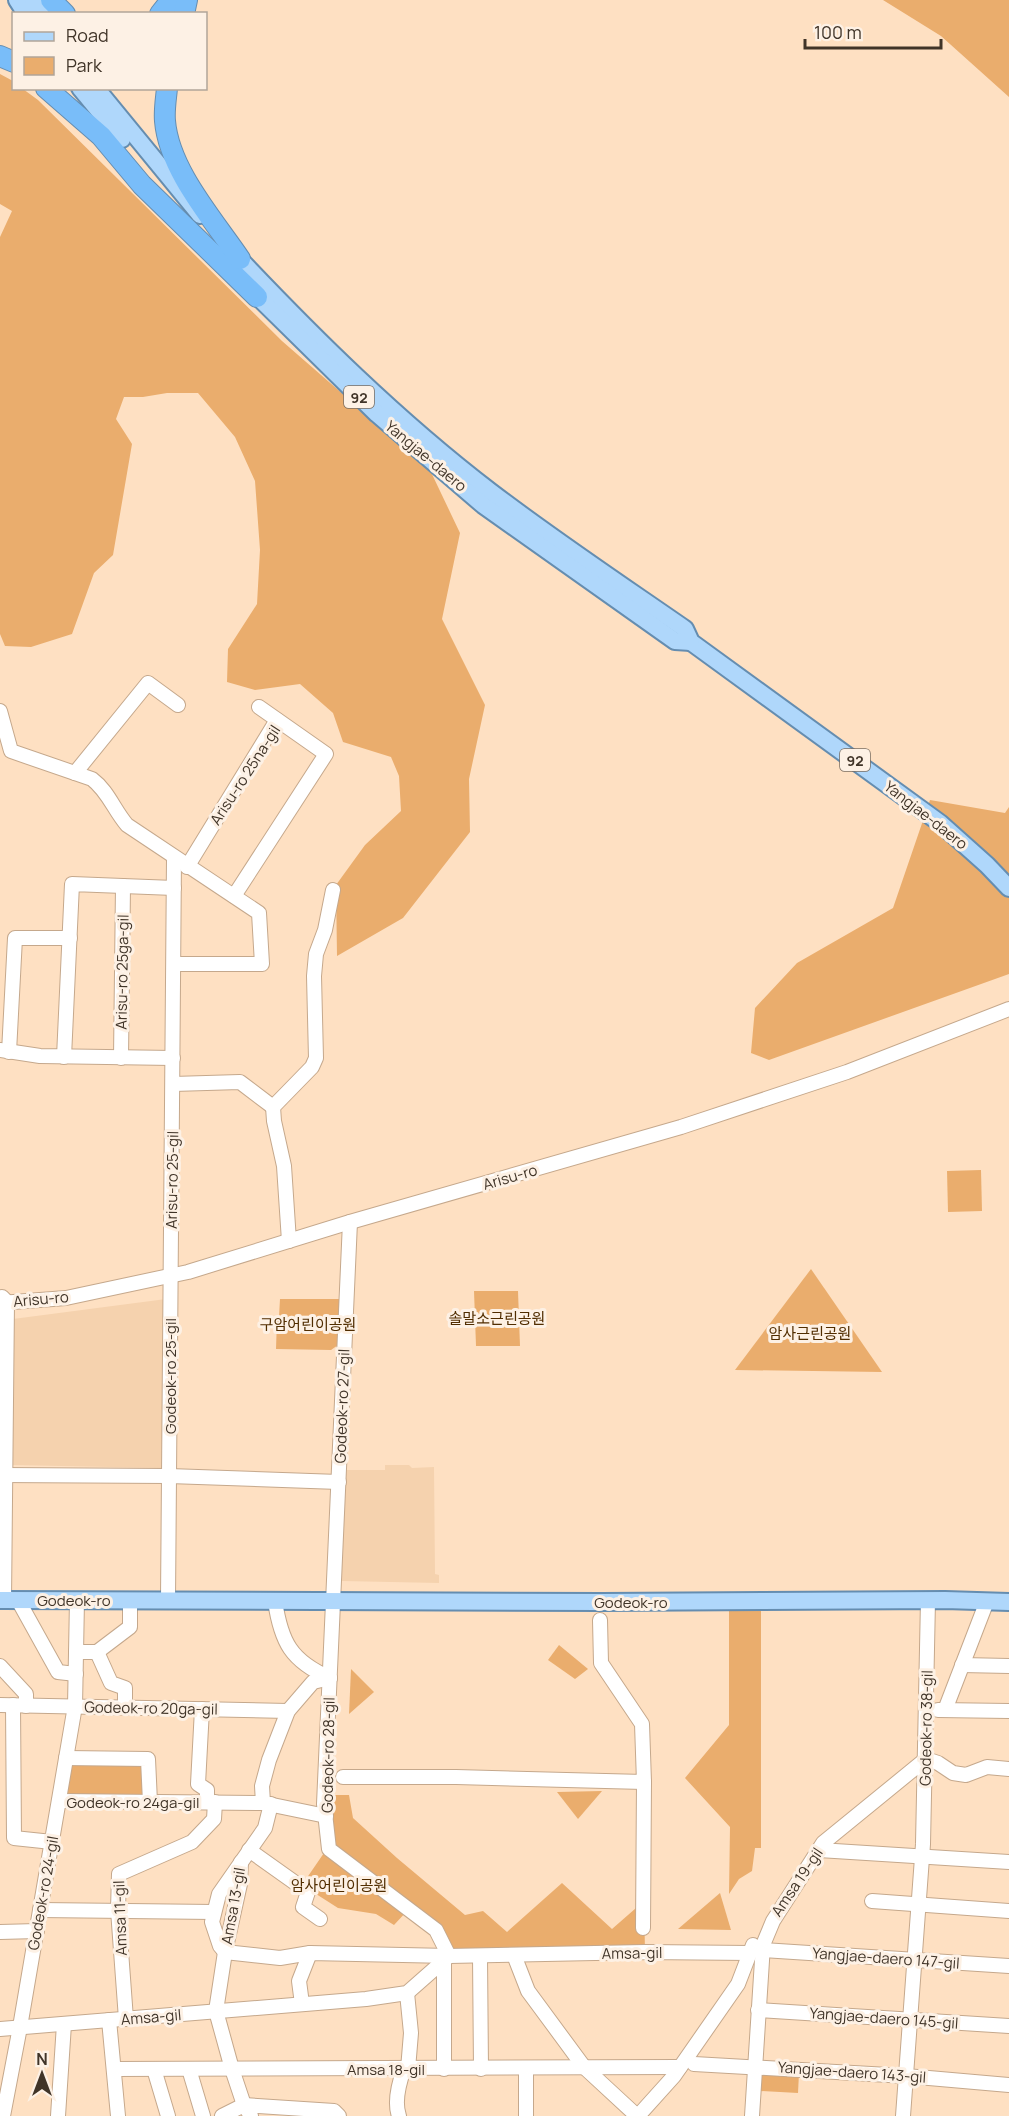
<svg xmlns="http://www.w3.org/2000/svg" width="1009" height="2116" font-family="Manrope,'Noto Sans KR',sans-serif">
<rect width="100%" height="100%" fill="#fee0c2"/>
<g fill="#f5d2ae">
<polygon points="166,1299 161,1468 11,1465 13,1319"/>
<polygon points="385,1465 409,1465 412,1468 434,1467 435,1574 439,1575 439,1583 342,1581 339,1575 343,1470 385,1470"/>
</g>
<g fill="#eaad6d">
<polygon points="883,0 1009,0 1009,97 941,36"/>
<polygon points="0,74 13,81 14,88 23,89 38,100 282,341 430,470 460,533 442,619 485,705 469,779 470,832 403,918 337,956 336,885 365,845 401,811 399,776 391,757 343,742 333,713 300,684 255,690 227,682 228,649 257,604 260,550 255,481 235,437 198,393 167,393 143,397 124,397 116,419 132,444 113,555 94,573 72,634 31,647 5,646 0,634 0,237 12,211 0,204"/>
<polygon points="930,800 1005,813 1009,807 1009,974 769,1060 751,1053 755,1008 797,963 893,908"/>
<polygon points="981,1170 982,1211 948,1212 947,1171"/>
<polygon points="811,1269 882,1372 735,1370"/>
<polygon points="474,1291 518,1291 520,1346 476,1346"/>
<polygon points="280,1299 341,1299 338,1345 331,1350 276,1349 277,1319 279,1317"/>
<polygon points="729,1611 761,1611 761,1848 755,1848 752,1871 739,1879 729,1894 730,1827 685,1778 729,1725"/>
<polygon points="559,1645 588,1669 575,1679 548,1660"/>
<polygon points="351,1669 374,1692 349,1714"/>
<polygon points="69,1762 143,1764 144,1798 62,1798"/>
<polygon points="602,1791 578,1819 557,1792"/>
<polygon points="329,1795 349,1795 353,1818 397,1858 465,1915 483,1911 507,1932 562,1883 612,1929 644,1901 645,1952 449,1956 436,1930 329,1849"/>
<polygon points="326,1850 407,1911 394,1925 376,1914 338,1908 302,1885"/>
<polygon points="720,1893 731,1930 678,1929"/>
<polygon points="768,2071 799,2073 798,2093 760,2091 761,2077"/>
</g>
<g fill="none" stroke-linecap="round" stroke-linejoin="round">
<g stroke="#c5a88c" stroke-width="16">
<g id="minor">
<path d="M0,711L11,751L92,779C108,791 114,810 127,825L259,913L262,964H174"/>
<polyline points="75,773 148,683 178,705"/>
<polyline points="187,867 277,720"/>
<polyline points="234,896 326,754 259,707"/>
<polyline points="0,1050 40,1056 173,1058"/>
<polyline points="9,1052 15,938 70,938"/>
<polyline points="64,1057 72,884 174,888"/>
<polyline points="121,1058 123,886"/>
<polyline points="173,1084 240,1082 273,1107"/>
<polyline points="350,1222 324,1804 329,1849 436,1930 449,1956"/>
<polyline points="289,1241 284,1166 274,1121 273,1107 312,1067 316,1058 314,976 316,954 325,930 333,890"/>
<polyline points="2,1297 7,1302 4,1600"/>
<polyline points="0,1303 66,1298 188,1272 350,1222 681,1127 847,1072 1009,1009"/>
<polyline points="0,1475 169,1476 339,1482"/>
<polyline points="18,1600 58,1672 76,1674"/>
<polyline points="168,1600 174,858"/>
<path d="M275,1601C281,1642 291,1661 330,1678"/>
<polyline points="76,1652 97,1652 130,1627 130,1600"/>
<polyline points="97,1652 111,1683 125,1688 125,1707"/>
<polyline points="962,1665 1009,1666"/>
<polyline points="0,1666 26,1694 26,1706"/>
<polyline points="0,1705 288,1711"/>
<polyline points="13,1705 14,1838 52,1842"/>
<polyline points="202,1709 198,1784 207,1790 207,1802"/>
<polyline points="938,1710 1009,1711"/>
<polyline points="945,1710 987,1601"/>
<polyline points="66,1758 148,1759 150,1802"/>
<polyline points="343,1777 456,1777 644,1782 642,1724 601,1663 600,1620"/>
<polyline points="59,1801 263,1803 326,1816"/>
<polyline points="263,1803 262,1786 269,1760 288,1711 313,1682 330,1678"/>
<polyline points="271,1804 265,1828 219,1894 212,1922 220,1946 225,1952 280,1958 310,1953 449,1956 645,1952 750,1953"/>
<polyline points="249,1850 308,1892 303,1907 320,1919"/>
<polyline points="819,1850 1009,1862"/>
<polyline points="241,1862 240,1884 225,1952 216,2011 232,2069 244,2105 251,2116"/>
<polyline points="872,1901 1009,1911"/>
<polyline points="40,1910 214,1912"/>
<polyline points="643,1928 644,1782"/>
<polyline points="0,1932 37,1931"/>
<polyline points="763,1950 1009,1966"/>
<polyline points="514,1955 528,1991 584,2067 637,2116"/>
<polyline points="480,1956 481,2069"/>
<polyline points="444,1961 444,2069"/>
<polyline points="407,1993 411,2033 408,2069"/>
<polyline points="302,2004 299,1981 310,1953"/>
<polyline points="758,2010 1009,2026"/>
<polyline points="126,2019 118,1910 119,1874 192,1842 214,1819 215,1802"/>
<polyline points="109,2020 118,2116"/>
<polyline points="0,2029 366,1999 407,1993 449,1956"/>
<polyline points="694,2064 906,2076 1009,2085"/>
<polyline points="114,2069 680,2067"/>
<polyline points="154,2069 168,2116"/>
<polyline points="189,2069 203,2116"/>
<polyline points="3,2116 20,2027 75,1706 77,1600"/>
<polyline points="58,2116 64,2024"/>
<polyline points="222,2116 244,2105 334,2111 339,2116"/>
<path d="M399,2116C394,2102 399,2083 404,2069"/>
<polyline points="526,2116 526,2069"/>
<polyline points="638,2116 674,2076 738,1984 753,1945"/>
<polyline points="752,2116 763,1945 773,1921 823,1843 926,1759 938,1763 953,1773 966,1775 987,1767 1009,1769"/>
<polyline points="903,2116 923,1844 928,1600"/>
</g>
</g>
<g stroke="#658db0" stroke-width="20">
<g id="major">
<polyline points="17,0 26,14"/>
<polyline points="33,0 41,14"/>
<polyline points="80,88 122,139"/>
<polyline points="96,88 200,215"/>
<path d="M231,250C312,336 397,420 491,492C554,540 620,584 685,629L691,642L940,823L987,865L1009,888"/>
<polyline points="249,288 377,414 483,505 675,641 691,642"/>
<polyline points="0,1600 602,1602 945,1600 1009,1602"/>
</g>
</g>
<g stroke="#658db0" stroke-width="22">
<g id="highway">
<polyline points="51,0 65,14"/>
<polyline points="160,14 171,0"/>
<polyline points="184,14 187,0"/>
<polyline points="0,56 14,62"/>
<polyline points="46,88 101,136 142,185 257,297"/>
<path d="M167,88C166,99 164,110 165,121C169,170 213,219 240,259"/>
</g>
</g>
<use href="#minor" stroke="#fff" stroke-width="14"/>
<use href="#major" stroke="#afd7fb" stroke-width="16"/>
<use href="#highway" stroke="#79bdf9" stroke-width="20"/>
</g>
<g text-anchor="middle" dominant-baseline="central" stroke-width="6" stroke-linejoin="round" paint-order="stroke">
<g fill="#fdf1e5" stroke="#796d61" stroke-width="1.5">
<rect x="344" y="386" width="30" height="22" rx="4.5"/>
<rect x="840" y="749" width="30" height="22" rx="4.5"/>
</g>
<g font-size="14" font-weight="bold" fill="#403428">
<text x="359" y="397">92</text>
<text x="855" y="760">92</text>
</g>
<g font-size="15" fill="#403428" stroke="#fdf1e5">
<text transform="translate(426 456) rotate(40)">Yangjae-daero</text>
<text transform="translate(245 775) rotate(-57)">Arisu-ro 25na-gil</text>
<text transform="translate(926 815) rotate(38)">Yangjae-daero</text>
<text transform="translate(122 972) rotate(-89)">Arisu-ro 25ga-gil</text>
<text transform="translate(510 1177) rotate(-16)">Arisu-ro</text>
<text transform="translate(172 1180) rotate(-89)">Arisu-ro 25-gil</text>
<text transform="translate(41 1299) rotate(-5)">Arisu-ro</text>
<text transform="translate(170 1376) rotate(-90)">Godeok-ro 25-gil</text>
<text transform="translate(342 1406) rotate(-88)">Godeok-ro 27-gil</text>
<text x="74" y="1600">Godeok-ro</text>
<text x="631" y="1602">Godeok-ro</text>
<text transform="translate(151 1708) rotate(1)">Godeok-ro 20ga-gil</text>
<text transform="translate(926 1728) rotate(-89)">Godeok-ro 38-gil</text>
<text transform="translate(328 1755) rotate(-89)">Godeok-ro 28-gil</text>
<text x="133" y="1802">Godeok-ro 24ga-gil</text>
<text transform="translate(797 1882) rotate(-56)">Amsa 19-gil</text>
<text transform="translate(43 1893) rotate(-80)">Godeok-ro 24-gil</text>
<text transform="translate(233 1906) rotate(-80)">Amsa 13-gil</text>
<text transform="translate(120 1918) rotate(-92)">Amsa 11-gil</text>
<text transform="translate(632 1953) rotate(-1)">Amsa-gil</text>
<text transform="translate(886 1958) rotate(4)">Yangjae-daero 147-gil</text>
<text transform="translate(151 2017) rotate(-5)">Amsa-gil</text>
<text transform="translate(884 2018) rotate(4)">Yangjae-daero 145-gil</text>
<text x="386" y="2069">Amsa 18-gil</text>
<text transform="translate(852 2072) rotate(4)">Yangjae-daero 143-gil</text>
</g>
<g font-size="15" fill="#512d00" stroke="#fdf1e5">
<text x="497" y="1318">솔말소근린공원</text>
<text x="308" y="1324">구암어린이공원</text>
<text x="810" y="1333">암사근린공원</text>
<text x="339" y="1885">암사어린이공원</text>
</g>
</g>
<rect x="12" y="12" width="195" height="78" fill="#fdf1e5" stroke="#b1a599" stroke-width="1.5"/>
<rect x="24" y="32" width="30" height="9" fill="#afd7fb" stroke="#b1a599" stroke-width="1.5"/>
<text x="66" y="42" font-size="18" fill="#403428">Road</text>
<rect x="24" y="57" width="30" height="18" fill="#eaad6d" stroke="#b1a599" stroke-width="1.5"/>
<text x="66" y="72" font-size="18" fill="#403428">Park</text>
<g transform="translate(42 2074)" stroke="#fdf1e5" stroke-width="4.5" paint-order="stroke">
<path d="M0-4.5L10 22L0 15L-10 22Z" fill="#403428"/>
<text y="-9" font-size="16" font-weight="bold" text-anchor="middle" fill="#403428">N</text>
</g>
<path d="M805 39v9h136v-9" fill="none" stroke="#403428" stroke-width="3"/>
<text x="814" y="39" font-size="18" fill="#403428" stroke="#fdf1e5" stroke-width="4.5" paint-order="stroke">100 m</text>
</svg>
